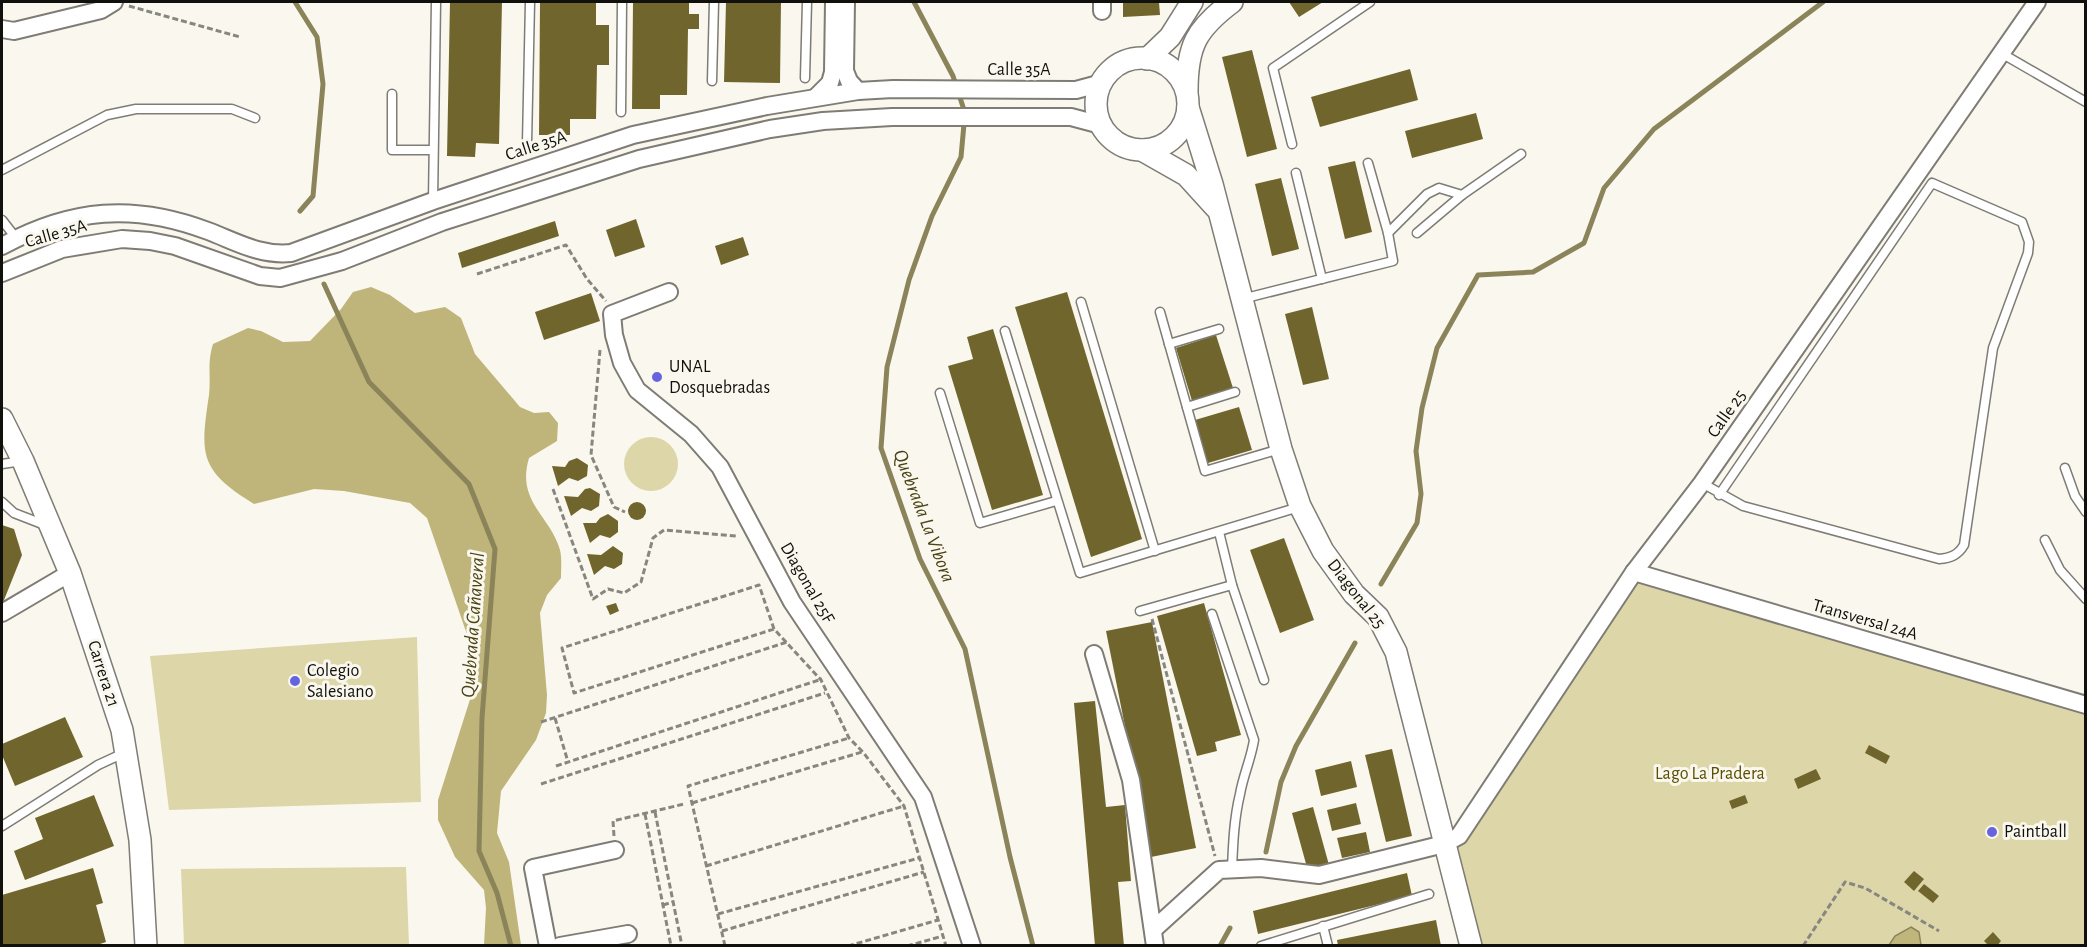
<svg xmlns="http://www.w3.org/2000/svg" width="2087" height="947" font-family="'Alegreya Sans',sans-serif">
<rect width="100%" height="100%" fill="#faf8ee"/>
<g fill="#ddd6a9">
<circle cx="651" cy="464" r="27"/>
<polygon points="1634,572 2085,705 2085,945 1471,945 1444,844"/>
<polygon points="417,637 421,802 169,810 150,656"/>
<polygon points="406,867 409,945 184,945 181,869"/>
</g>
<path fill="#bfb57a" d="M371,287L390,295L415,313L445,307L461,318L475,354L520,407L534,413L549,412L558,423L557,441L529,458C516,502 550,515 560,550C562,558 561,570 561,578L547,595L540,613L547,695L546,713L536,740L501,791L497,833L509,862L521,945H484L486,908L484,890L455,857L438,820V800L473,690V652L427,518L410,503L344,491L314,489L254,504C199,470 200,455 209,395C211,376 207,363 213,344L248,328L261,331L283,342L310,341L341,309L353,292Z"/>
<polygon fill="#c0b67b" stroke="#8b845a" stroke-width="1.5" points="1911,927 1919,932 1921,945 1889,945 1895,936"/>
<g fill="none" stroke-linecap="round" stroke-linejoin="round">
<g stroke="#8b845a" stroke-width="5">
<polyline points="295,2 317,37 323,84 313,196 300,211"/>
<polyline points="914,2 953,76 965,113 961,157 932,216 909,280 887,367 881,448 920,559 965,649 1010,857 1033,946"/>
<polyline points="324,284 369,382 469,484 495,549 482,718 479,851 497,893 511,946"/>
<polyline points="1381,584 1417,523 1421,494 1416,451 1422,408 1437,348 1478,275 1533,272 1584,243 1604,188 1654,129 1823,2"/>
<polyline points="1266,852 1281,782 1296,746 1355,643"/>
<polyline points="1220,946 1230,928"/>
</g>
</g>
<g fill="#70662d">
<polygon points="450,2 502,2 499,144 476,143 475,157 447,156"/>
<polygon points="540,2 596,2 596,25 609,25 609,65 597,65 596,119 570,119 570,135 539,135"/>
<polygon points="633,2 689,2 689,14 699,14 699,29 688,29 687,95 660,95 660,109 632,109"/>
<polygon points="726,2 781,2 780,83 724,82"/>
<polygon points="1123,2 1159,2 1160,15 1123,17"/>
<polygon points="1289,2 1323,2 1299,17"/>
<polygon points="1252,50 1277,149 1247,157 1222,57"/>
<polygon points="1410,69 1418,100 1320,127 1311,97"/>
<polygon points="1476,113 1483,139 1412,158 1405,131"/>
<polygon points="1355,161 1372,232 1345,239 1328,167"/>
<polygon points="1281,178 1299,249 1272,256 1255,184"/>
<polygon points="636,219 645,247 615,257 606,230"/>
<polygon points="555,221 559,236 462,268 458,253"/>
<polygon points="743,237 749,255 721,265 715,246"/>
<polygon points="1067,292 1142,539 1091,557 1015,307"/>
<polygon points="591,293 600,321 544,340 535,312"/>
<polygon points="1312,307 1329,379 1303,385 1285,314"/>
<polygon points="993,329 1043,495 992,510 948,366 973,359 967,337"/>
<polygon points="1216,335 1233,388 1192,401 1176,348"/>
<polygon points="1239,407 1252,450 1208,463 1195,420"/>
<polygon points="577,458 588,465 587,476 578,481 569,478 558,486 552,466 565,467 569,461"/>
<polygon points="590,488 600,494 599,506 591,511 582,508 571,516 564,496 578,497 585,489"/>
<circle cx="637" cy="511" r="9"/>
<polygon points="608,514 618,521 618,532 610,538 600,535 590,543 583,523 596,523 600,518"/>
<polygon points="2,525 14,529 22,555 2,605"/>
<polygon points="1284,538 1314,620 1280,633 1250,550"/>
<polygon points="613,546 623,553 622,564 614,569 605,566 594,575 587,554 601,555"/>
<polygon points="616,603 619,611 610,615 606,606"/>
<polygon points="1204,603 1241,735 1215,742 1217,751 1197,756 1157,616"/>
<polygon points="1152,622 1196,848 1151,857 1106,631"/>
<polygon points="1095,701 1106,807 1125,805 1131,881 1118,882 1124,946 1095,946 1074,703"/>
<polygon points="65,717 83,757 15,786 2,755 2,744"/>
<polygon points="1869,745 1890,756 1886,764 1865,753"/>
<polygon points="1392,749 1412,836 1386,842 1365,755"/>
<polygon points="1351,761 1357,787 1321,796 1315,770"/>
<polygon points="1816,769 1821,779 1798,789 1794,779"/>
<polygon points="94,795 114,846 25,880 14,851 43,839 35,818"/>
<polygon points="1745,795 1748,803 1732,809 1729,801"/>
<polygon points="1356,803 1361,824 1332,831 1327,810"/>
<polygon points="1313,807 1329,865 1308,871 1292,813"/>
<polygon points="1366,832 1370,852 1342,858 1337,838"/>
<polygon points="93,868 103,903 96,905 106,942 94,946 2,946 2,895"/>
<polygon points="1914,871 1924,879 1914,891 1904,882"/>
<polygon points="1407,873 1412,896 1258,934 1253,911"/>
<polygon points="1924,884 1939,896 1933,903 1918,891"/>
<polygon points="1436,920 1441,946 1338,946 1337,940"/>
<polygon points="1993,932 2001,941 1997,946 1989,946 1984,941"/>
</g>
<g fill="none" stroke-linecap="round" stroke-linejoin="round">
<g stroke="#7e7c74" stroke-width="11">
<g id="service">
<polyline points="2001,53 2086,102"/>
<polyline points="805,78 807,2"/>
<polyline points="712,81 714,2"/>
<polyline points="392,94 392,150 433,150"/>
<polyline points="621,112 622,2"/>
<polyline points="527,143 530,2"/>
<polyline points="1292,144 1273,68 1370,2"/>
<polyline points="2,170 107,115 136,109 232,109 255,118"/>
<polyline points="1296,173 1322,279"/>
<polyline points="433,201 436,2"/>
<polyline points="2,220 16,238"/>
<polyline points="1388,233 1427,194 1439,188 1462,195 1521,154"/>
<polyline points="1417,233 1462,195"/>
<polyline points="1242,299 1393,261 1388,233 1368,163"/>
<polyline points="1081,302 1155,551"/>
<polyline points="1160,312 1205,471 1280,449"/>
<polyline points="1005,331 1080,573 1299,507"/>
<polyline points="1169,344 1219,329"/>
<polyline points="940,393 980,523 1056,501"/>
<polyline points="1187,407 1235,392"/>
<polyline points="2,464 22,461"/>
<polyline points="2065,468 2075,496 2086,512"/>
<path d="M1702,483L1743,506L1939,559C1951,558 1958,555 1964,545L1993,348L2028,253L2029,242L2022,222L1932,183L1719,495"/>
<polyline points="2,502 14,513 45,525"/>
<polyline points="1219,532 1232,585 1264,680"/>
<polyline points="2045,540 2060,570 2086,599"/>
<polyline points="1140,611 1232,585"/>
<path d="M1212,614L1254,740C1251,759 1243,776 1240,794C1234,819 1233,844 1232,869"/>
<polyline points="2,826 98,765 124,753"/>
<polyline points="1323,926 1328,946"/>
<polyline points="1261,946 1429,894"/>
</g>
</g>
<g stroke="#7e7c74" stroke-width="20">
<g id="minor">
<polyline points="846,2 845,71 849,81 858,91"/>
<polyline points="1102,2 1102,11"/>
<polyline points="2,29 14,31 101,10 114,2"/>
<polyline points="816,97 830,83 833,72 834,2"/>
<path d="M2,246C72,208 134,203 208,231C237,242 260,256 291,253L433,201L633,135L767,106L858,91L893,89L1076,90L1102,83"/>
<polyline points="2,273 62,249 122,239 150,241 175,246 260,276 280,278 342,261 442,222 639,159 770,129 823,121 892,117 1071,117 1101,125"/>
<polyline points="669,292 612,314 614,335 622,363 637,390 691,434 720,467 792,602 923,797 972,946"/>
<polyline points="1634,572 2086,705"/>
<polyline points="2,613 70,573"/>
<polyline points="1094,654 1131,780 1155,946"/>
<polyline points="1154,929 1219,870 1261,868 1319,875 1444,844 1459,836 1634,572 1702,483 2037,2"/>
<polyline points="548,946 533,868 615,850"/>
<polyline points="560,946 628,934"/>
</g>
</g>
<g stroke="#7e7c74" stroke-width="24">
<g id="tertiary">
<circle cx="1142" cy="104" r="46"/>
<polyline points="1147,59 1170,37 1192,2"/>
<path d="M1187,91C1187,46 1196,29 1232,2"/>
<polyline points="1188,107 1212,184 1281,449 1300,506 1323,551 1354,594 1378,617 1396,652 1471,946"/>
<polyline points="1142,150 1186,175 1216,208"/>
<polyline points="2,419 23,461 70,573 122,730 140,840 146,946"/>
</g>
</g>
<g stroke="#87867f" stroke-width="3" stroke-dasharray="6 3" stroke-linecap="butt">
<polyline points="129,6 240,37"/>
<polyline points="477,274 566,245 587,279 606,301"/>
<polyline points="600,350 591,455 614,507 625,512"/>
<polyline points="553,489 593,599 608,589 624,593 641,582 653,538 664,530 737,536"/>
<polyline points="1152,619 1215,856"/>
<polyline points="774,629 574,693 562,648 759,585 774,629 821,680 849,738 863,752 904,806 946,946"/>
<polyline points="555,718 568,762"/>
<polyline points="541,722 787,642"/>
<polyline points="556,766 822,679"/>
<polyline points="541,784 825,693"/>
<polyline points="692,803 862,752"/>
<polyline points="655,812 682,946"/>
<polyline points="645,814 671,946"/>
<polyline points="614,836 613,821 684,804"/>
<polyline points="706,866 904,806"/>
<polyline points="663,905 673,902"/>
<polyline points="718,914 919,858"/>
<polyline points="722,931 924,872"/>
<polyline points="725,946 688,786 849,738"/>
<polyline points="848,946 938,920"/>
<polyline points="907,946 943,936"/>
<polyline points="1803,946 1845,882 1865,888 1939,931"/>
</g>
<use href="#service" stroke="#fff" stroke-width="8"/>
<use href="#minor" stroke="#fff" stroke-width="16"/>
<use href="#tertiary" stroke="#fff" stroke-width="21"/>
</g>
<g fill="#6665de" stroke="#faf8ee" stroke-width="2">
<circle cx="657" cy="377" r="6"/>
<circle cx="295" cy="681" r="6"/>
<circle cx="1992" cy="832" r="6"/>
</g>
<g text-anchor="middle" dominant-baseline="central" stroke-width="6" stroke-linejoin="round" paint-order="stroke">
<g font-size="18" fill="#10100c" stroke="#faf8ee">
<text x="1019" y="70">Calle 35A</text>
<text transform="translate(536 146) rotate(-18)">Calle 35A</text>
<text transform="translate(56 234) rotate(-16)">Calle 35A</text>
<text transform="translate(1727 414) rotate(-55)">Calle 25</text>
<text transform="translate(807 583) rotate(60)">Diagonal 25F</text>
<text transform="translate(1356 594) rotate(52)">Diagonal 25</text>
<text transform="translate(1865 620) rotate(16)">Transversal 24A</text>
<text transform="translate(103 674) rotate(72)">Carrera 21</text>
</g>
<g font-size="18" fill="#10100c" stroke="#faf8ee" text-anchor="start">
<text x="669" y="367">UNAL<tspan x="669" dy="21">Dosquebradas</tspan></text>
<text x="307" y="671">Colegio<tspan x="307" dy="21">Salesiano</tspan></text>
<text x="2004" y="832">Paintball</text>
</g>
<g font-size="18" fill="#5a4e02" stroke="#faf8ee">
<text x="1710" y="774">Lago La Pradera</text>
</g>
<g font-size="20" font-style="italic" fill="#4b4315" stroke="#faf8ee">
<text transform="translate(924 516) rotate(69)">Quebrada La Vibora</text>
<text transform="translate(473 625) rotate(-86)">Quebrada Cañaveral</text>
</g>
</g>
<rect width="2087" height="947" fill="none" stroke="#10100c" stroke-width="6"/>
</svg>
